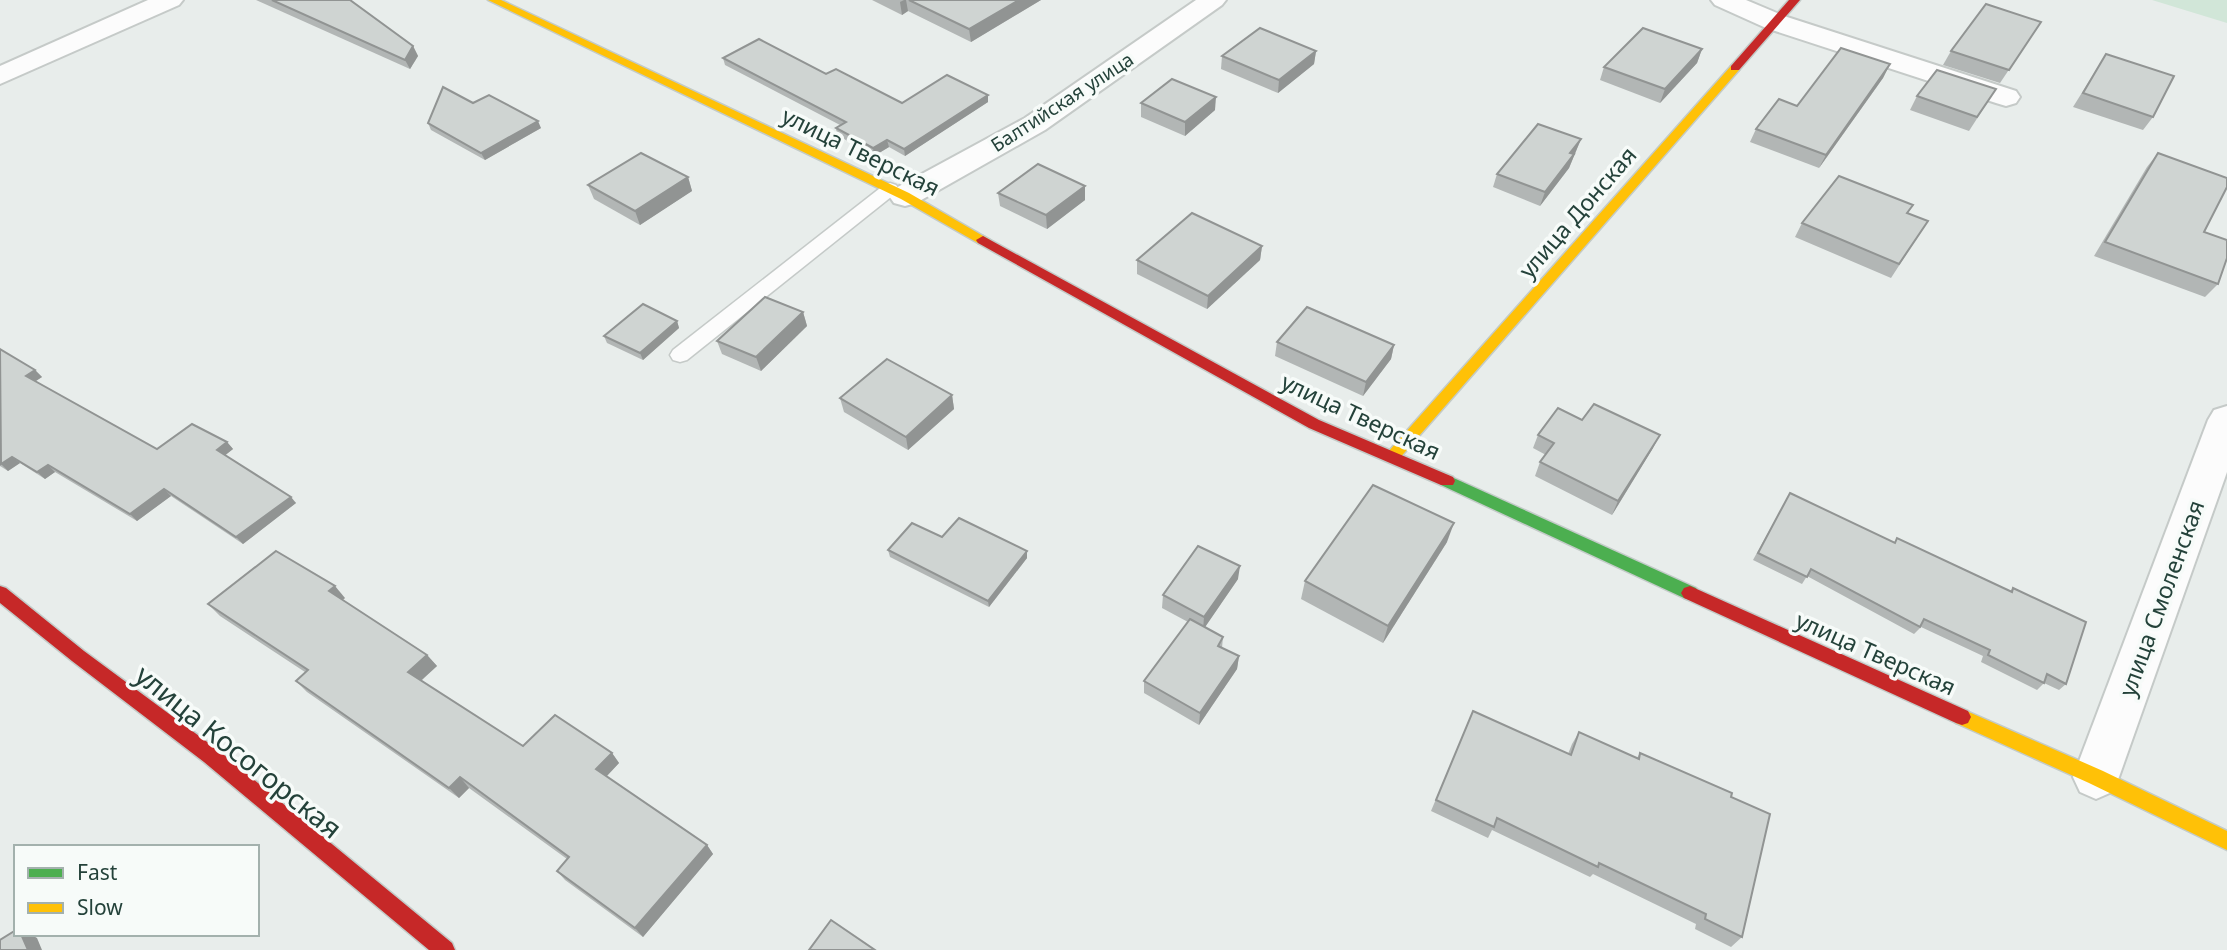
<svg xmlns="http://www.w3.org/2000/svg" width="2227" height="950" font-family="'Noto Sans',sans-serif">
<rect width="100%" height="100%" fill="#e8edeb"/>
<polygon fill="#d1e6d8" points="2152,0 2227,0 2227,23"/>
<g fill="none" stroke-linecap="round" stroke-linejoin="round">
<g stroke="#c5cac8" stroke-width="3">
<polygon id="lane" points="890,183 896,185 899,189 896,193 687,360 680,362 673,360 670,355 673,350 884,185"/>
</g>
<g stroke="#c5cac8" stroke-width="4">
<g id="street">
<polygon points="148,0 183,0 179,5 0,84 0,66"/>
<polygon points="1196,0 1226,0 1222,5 1045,130 916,203 905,206 894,203 889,196 894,189 1025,118"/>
<polygon points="1711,0 1746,0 1784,16 2016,91 2020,97 2016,103 2006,106 1996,103 1766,28 1715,5"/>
<polygon points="2227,406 2227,472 2119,777 2112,792 2096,799 2080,792 2073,777 2208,420 2214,410"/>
</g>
</g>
<g stroke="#c3cbc8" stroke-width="3">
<polygon id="fast" points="1447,475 1696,588 1699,593 1696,598 1690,600 1684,598 1441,485 1439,481 1441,477"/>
</g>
<g stroke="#c3cbc8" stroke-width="3">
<g id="slow">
<polygon points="488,0 501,0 909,193 990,240 983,244 978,243 901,199"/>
<polygon points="1735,65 1739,66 1739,70 1398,460 1388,460 1385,456 1388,452 1731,66"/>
<polygon points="1962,709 2103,771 2227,831 2227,850 2089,783 1956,723 1953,717 1956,711"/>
</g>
</g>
<g stroke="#c3cbc8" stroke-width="3">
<g id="jam">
<polygon points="1789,0 1800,0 1739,70 1731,70 1731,66"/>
<polygon points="983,236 1319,420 1453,477 1455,481 1453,485 1441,485 1309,428 978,243 976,240"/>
<polygon points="0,586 6,588 84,651 218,750 452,943 455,950 429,950 204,762 72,661 0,603"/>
<polygon points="1690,586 1968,711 1971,717 1968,723 1962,725 1956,723 1684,598 1681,593 1684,588"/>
</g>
</g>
<use href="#lane" fill="#fcfcfc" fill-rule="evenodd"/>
<use href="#street" fill="#fcfcfc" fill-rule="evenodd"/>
<use href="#fast" fill="#4caf50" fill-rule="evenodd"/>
<use href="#slow" fill="#ffc107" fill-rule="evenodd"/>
<use href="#jam" fill="#c62828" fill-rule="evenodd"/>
</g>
<g fill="#b2b6b5">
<polygon points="256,0 350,0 413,46 418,56 410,69"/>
<polygon points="872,0 1041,0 971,42 908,11 902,15"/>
<polygon points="2041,22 2000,83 1943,65 1951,51"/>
<polygon points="1702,49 1697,63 1660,103 1600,80 1604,67"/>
<polygon points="1316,51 1314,64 1278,93 1221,69 1222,56"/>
<polygon points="2106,54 2153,117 2143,130 2073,107"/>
<polygon points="723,58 826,74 902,103 988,102 905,156 889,147 874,156 837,135 836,128 840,125 725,65"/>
<polygon points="1890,64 1883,78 1819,168 1750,142 1756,129 1797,106"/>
<polygon points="1996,89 1969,131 1910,110 1917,96"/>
<polygon points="473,103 541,128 485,160 431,130 428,123"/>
<polygon points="1141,103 1215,110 1185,136 1141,117"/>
<polygon points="1581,139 1569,168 1540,206 1493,187 1497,174"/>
<polygon points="2158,153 2204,232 2218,284 2205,297 2094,256 2147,167"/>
<polygon points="688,177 692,191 640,225 594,199 588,185"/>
<polygon points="998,193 1085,200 1047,229 1000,206"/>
<polygon points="1913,205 1908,213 1928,221 1891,278 1795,237 1802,223"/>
<polygon points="1262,246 1260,260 1207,309 1137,274 1137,260"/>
<polygon points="803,312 807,326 761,371 722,354 717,341"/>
<polygon points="677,321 679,328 643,360 607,343 604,336"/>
<polygon points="1277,342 1394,345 1391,359 1363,396 1275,356"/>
<polygon points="0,349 35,370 42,377 35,381 157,449 227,442 233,449 225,455 296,503 243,544 171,496 137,521 55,472 45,479 20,463 8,471 0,466"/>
<polygon points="952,395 954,409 908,450 844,412 840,398"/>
<polygon points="1582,420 1653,448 1612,515 1535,476 1540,462 1546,455 1533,448 1538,435"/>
<polygon points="1790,493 1894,543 1897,538 2010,591 2013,588 2066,684 2059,690 2044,683 2037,690 1981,662 1983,656 1921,627 1914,634 1807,576 1802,584 1753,560"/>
<polygon points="942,537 1027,551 1027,558 989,607 890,557 888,550"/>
<polygon points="1447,542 1383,643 1301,599 1305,581"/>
<polygon points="1238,579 1205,627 1223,637 1222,648 1239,656 1237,669 1199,725 1144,693 1144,681 1188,622 1162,608 1163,595"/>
<polygon points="345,598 343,600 427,655 437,666 421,681 523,746 612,753 619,763 606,777 707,845 713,854 643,937 565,880 557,871 567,859 469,788 459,798 307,692 296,681 305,672 220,616 208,604"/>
<polygon points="1468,723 1568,754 1572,744 1579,732 1637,758 1640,753 1731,797 1742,937 1731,947 1695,929 1696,924 1593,874 1590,877 1492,830 1488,838 1431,811"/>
</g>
<g fill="#919493">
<polygon points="904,0 906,0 908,11 902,15 900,2"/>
<polygon points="1019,0 1041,0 971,42 969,29"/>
<polygon points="413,46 418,56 410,69 405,60"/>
<polygon points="1702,49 1697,63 1660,103 1665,89"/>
<polygon points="1316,51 1314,64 1278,93 1279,80"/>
<polygon points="1890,64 1883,78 1819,168 1826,155"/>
<polygon points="988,95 988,102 905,156 904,149"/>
<polygon points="1216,97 1215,110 1185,136 1185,122"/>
<polygon points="538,121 541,128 485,160 481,153"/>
<polygon points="1581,139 1569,168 1540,206 1545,192 1570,153"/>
<polygon points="887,140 889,147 874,156 873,148"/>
<polygon points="688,177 692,191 640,225 635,211"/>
<polygon points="1085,186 1085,200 1047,229 1046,215"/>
<polygon points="1262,246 1260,260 1207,309 1208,296"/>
<polygon points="803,312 807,326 761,371 756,357"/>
<polygon points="677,321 679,328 643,360 640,353"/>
<polygon points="1394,345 1391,359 1363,396 1366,382"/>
<polygon points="35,370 42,377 33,383 26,376"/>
<polygon points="952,395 954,409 908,450 906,437"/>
<polygon points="1660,435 1653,448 1612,515 1618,501"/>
<polygon points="227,442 233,449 223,457 217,450"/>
<polygon points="12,457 20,463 8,471 1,464"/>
<polygon points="48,465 55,472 45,479 37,472"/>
<polygon points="164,489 171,496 137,521 130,514"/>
<polygon points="291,497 296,503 243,544 236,537"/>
<polygon points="1454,523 1447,542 1383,643 1388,626"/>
<polygon points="1027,551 1027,558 989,607 988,601"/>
<polygon points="1240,566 1238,579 1203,630 1204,617"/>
<polygon points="335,586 345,598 339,602 329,591"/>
<polygon points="427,655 437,666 417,684 408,672"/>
<polygon points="1239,656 1237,669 1199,725 1200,713"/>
<polygon points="612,753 619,763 603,780 596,769"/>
<polygon points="460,777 469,788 459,798 449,788"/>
<polygon points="707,845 713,854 643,937 635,928"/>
<polygon points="21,934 30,934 37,938 42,950 28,950"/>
</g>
<g fill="#cfd4d2" stroke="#919493" stroke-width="2">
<polygon points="272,0 350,0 413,46 405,60"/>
<polygon points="909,0 1019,0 969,29"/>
<polygon points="1986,4 2041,22 2009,70 1951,51"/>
<polygon points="1260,28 1316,51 1279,80 1222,56"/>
<polygon points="1643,28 1702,49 1665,89 1604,67"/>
<polygon points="759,39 826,74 836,69 902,103 947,75 988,95 904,149 887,140 873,148 836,128 846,122 723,58"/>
<polygon points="1841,48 1890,64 1826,155 1756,129 1779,99 1797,106"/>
<polygon points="2106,54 2174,76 2153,117 2083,93"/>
<polygon points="1937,70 1996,89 1977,117 1917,96"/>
<polygon points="1172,79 1216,97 1185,122 1141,103"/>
<polygon points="443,87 473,103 489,95 538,121 481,153 428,123"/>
<polygon points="1538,124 1581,139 1570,153 1574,154 1545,192 1497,174"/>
<polygon points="641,153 688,177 635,211 588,185"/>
<polygon points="2158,153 2227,178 2227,187 2204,232 2227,240 2227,258 2218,284 2105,242"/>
<polygon points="1038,164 1085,186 1046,215 998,193"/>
<polygon points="1839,176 1913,205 1907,213 1928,221 1899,264 1802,223"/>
<polygon points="1192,213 1262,246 1208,296 1137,260"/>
<polygon points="765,297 803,312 756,357 717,341"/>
<polygon points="643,304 677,321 640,353 604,336"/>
<polygon points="1307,307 1394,345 1366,382 1277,342"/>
<polygon points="0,349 35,370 26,376 157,449 192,424 227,442 217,450 291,497 236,537 164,489 130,514 48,465 37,472 12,457 1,464"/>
<polygon points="887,359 952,395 906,437 840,398"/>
<polygon points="1594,404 1660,435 1618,501 1540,462 1554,443 1538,435 1558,408 1582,420"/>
<polygon points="1373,485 1454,523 1388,626 1305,581"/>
<polygon points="1790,493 1895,543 1897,538 2012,592 2013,588 2086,622 2066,684 2047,674 2044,683 1988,655 1990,650 1924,619 1920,627 1811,569 1807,577 1758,553"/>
<polygon points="959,518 1027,551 988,601 888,550 912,523 942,537"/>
<polygon points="1198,546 1240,566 1204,617 1163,595"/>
<polygon points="276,551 335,586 329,591 427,655 408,672 523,746 555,715 612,753 596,769 707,845 635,928 557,871 569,857 460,777 449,788 296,681 308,670 208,604"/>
<polygon points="1190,619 1223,637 1218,646 1239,656 1200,713 1144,681"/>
<polygon points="1473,711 1571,755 1579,732 1639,759 1640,753 1732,793 1731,797 1770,814 1742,937 1705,919 1706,914 1599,863 1598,867 1497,818 1494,827 1436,800"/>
<polygon points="831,920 875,950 809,950"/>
<polygon points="16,930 16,934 21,934 28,950 0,950 0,940"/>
</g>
<g text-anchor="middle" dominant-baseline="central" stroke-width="7" stroke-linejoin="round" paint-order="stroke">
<g font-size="19" fill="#24423a" stroke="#f7fbf9">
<text transform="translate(1062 102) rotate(-33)">Балтийская улица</text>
</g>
<g font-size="23" fill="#24423a" stroke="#f7fbf9">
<text transform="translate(861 151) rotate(26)">улица Тверская</text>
<text transform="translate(1577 212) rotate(-49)">улица Донская</text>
<text transform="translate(1361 416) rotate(25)">улица Тверская</text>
<text transform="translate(2161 598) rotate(-70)">улица Смоленская</text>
<text transform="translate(1876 653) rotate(24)">улица Тверская</text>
</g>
<g font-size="28" fill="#24423a" stroke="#f7fbf9">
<text transform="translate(239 751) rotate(39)">улица Косогорская</text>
</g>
</g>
<rect x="14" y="845" width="245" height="91" fill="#f7fbf9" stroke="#a3b1ad" stroke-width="2"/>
<rect x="28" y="868" width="35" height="10" fill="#4caf50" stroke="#a3b1ad" stroke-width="2"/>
<text x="77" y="880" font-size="21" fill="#24423a">Fast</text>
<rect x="28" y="903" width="35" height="10" fill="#ffc107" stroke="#a3b1ad" stroke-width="2"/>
<text x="77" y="915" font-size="21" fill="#24423a">Slow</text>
</svg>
